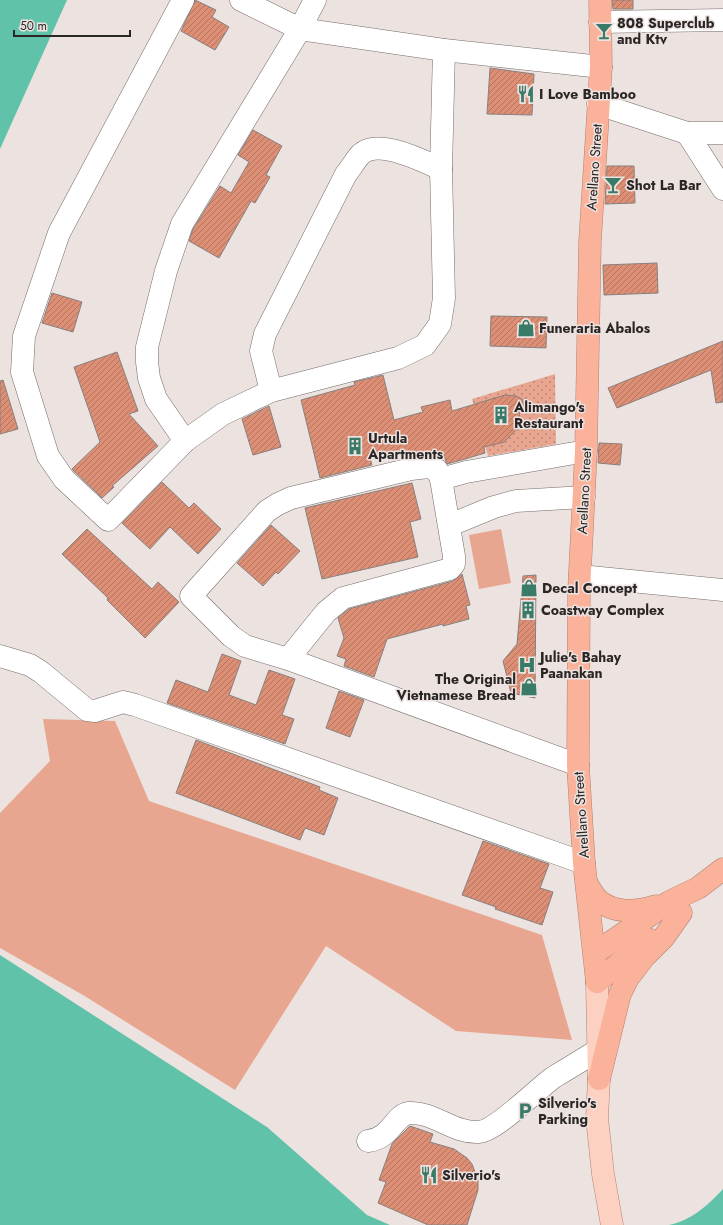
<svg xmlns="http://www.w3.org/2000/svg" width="723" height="1225" font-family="Jost,sans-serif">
<defs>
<pattern id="park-dots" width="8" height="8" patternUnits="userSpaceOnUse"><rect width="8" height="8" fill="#e8a690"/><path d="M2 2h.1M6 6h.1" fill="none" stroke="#bc8775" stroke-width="1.8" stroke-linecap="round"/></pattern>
<pattern id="building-hatch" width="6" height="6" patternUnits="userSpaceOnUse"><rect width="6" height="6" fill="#dd8f76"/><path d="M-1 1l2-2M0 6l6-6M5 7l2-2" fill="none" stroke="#b37561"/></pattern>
</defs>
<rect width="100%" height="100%" fill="#ece2df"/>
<g fill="#e8a690">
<polygon points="501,529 511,583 479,589 469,535"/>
<polygon points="43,719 115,721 149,801 542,935 572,1040 456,1031 326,946 235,1090 83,995 0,948 0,813 50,761"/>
</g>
<polygon fill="url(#park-dots)" points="555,374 556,444 488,456 472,399"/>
<g fill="#60c3a9">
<polygon points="0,0 67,0 0,149"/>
<polygon points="0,955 267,1127 367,1215 390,1225 0,1225"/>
<path d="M723,1189V1225H669C692,1220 707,1206 723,1189Z"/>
</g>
<g fill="url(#building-hatch)" stroke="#88807d">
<polygon points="195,0 216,10 212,17 229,27 215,50 181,31"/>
<polygon points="612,0 633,0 633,9 613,9"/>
<polygon points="490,68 534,74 532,115 487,114"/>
<polygon points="253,130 282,146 266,175 270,177 255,203 251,201 219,258 189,241 193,229 220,186 231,193 249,162 238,155"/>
<polygon points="607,166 634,166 635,203 605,204"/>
<polygon points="657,263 658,293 604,295 603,265"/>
<polygon points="52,293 82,302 73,332 42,323"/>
<polygon points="491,316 547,317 546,348 490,346"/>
<polygon points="723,341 723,402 716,403 711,370 617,408 608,388"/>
<polygon points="117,352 138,411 129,414 158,446 112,486 114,487 102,498 72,469 100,442 74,367"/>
<polygon points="383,375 394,420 423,412 421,407 450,400 452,411 505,395 516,396 522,399 524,404 519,414 521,420 518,428 504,442 484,447 485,453 465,459 447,464 443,453 434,456 433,452 404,458 402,450 370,458 372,465 320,478 301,400 355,385 354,382"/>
<polygon points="3,380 18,429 0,434 0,381"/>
<polygon points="269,406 281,447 253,455 242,419"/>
<polygon points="599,443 622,444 620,465 598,463"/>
<polygon points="162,482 189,508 194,503 221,529 198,554 170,527 150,549 122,523"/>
<polygon points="412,483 421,519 410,522 418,557 322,579 305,508"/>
<polygon points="271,525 300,551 278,574 276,572 263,586 237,563"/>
<polygon points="87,529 152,589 158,582 179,602 145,638 107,600 108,598 62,554"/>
<polygon points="462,574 470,605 466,606 469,619 443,626 443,624 387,639 374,677 344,666 346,659 337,656 344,638 338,618 349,609 453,581"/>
<polygon points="536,575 535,698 511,693 503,661 517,644 523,576"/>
<polygon points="222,654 241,661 229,695 256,705 269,670 295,679 282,715 294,719 285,744 167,703 176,680 208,692"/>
<polygon points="339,691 364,700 350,737 326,728"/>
<polygon points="196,740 320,787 319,790 338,798 324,835 305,828 300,840 176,793"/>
<polygon points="483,841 549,864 540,888 553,892 542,925 495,909 496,907 462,895"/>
<polygon points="410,1126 433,1134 430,1142 454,1149 467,1158 472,1164 478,1180 478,1190 467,1225 428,1225 378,1203 386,1182 379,1180 392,1144"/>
</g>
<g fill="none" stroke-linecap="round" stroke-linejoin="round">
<g stroke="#756d6a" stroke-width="23">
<g id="minor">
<polyline points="183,0 59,233 24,336 22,372 48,456 64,479 108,520 185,441 223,414 271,391 398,358 425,345 440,324 444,298 441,169 444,50"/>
<polyline points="241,0 300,29 444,50 601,67"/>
<polyline points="600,22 723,20"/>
<polyline points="598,104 687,133 723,133"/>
<polyline points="687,133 723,189"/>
<path d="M271,391L261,351L265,334L346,174C351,168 356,159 361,154C379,138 423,161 441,169"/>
<polyline points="185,441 156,399 149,378 147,362 147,347 166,271 182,224 300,29 315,0"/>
<polyline points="450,525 494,507 516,501 584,497"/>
<polyline points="580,576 723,590"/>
<polyline points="0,656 30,665 41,672 87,710 95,711 123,702 135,705 584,863"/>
<polyline points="288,659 326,612 343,598 450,569 454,564 454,556 441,479"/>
<polyline points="578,765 288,659 245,646 231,636 191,596 267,511 278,504 291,498 411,469 428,467 437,470 441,479 466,472 586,451"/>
<path d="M368,1141C392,1138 394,1115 409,1113C433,1111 454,1134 479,1132C496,1131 537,1089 554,1077C569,1068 584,1059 598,1050"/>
</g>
</g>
<g stroke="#b28171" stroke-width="23">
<polyline id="major" points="597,982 599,1079 597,1118 603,1174 612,1225"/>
</g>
<g stroke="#b28171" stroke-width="23">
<g id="highway">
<path d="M587,884C590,889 594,896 598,900C614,914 638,912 656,906"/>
<polyline points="595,953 669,902 698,888 723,869"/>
<polyline points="597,982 584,863 578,765 579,590 586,451 590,241 601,67 600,0"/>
<polyline points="597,982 648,939"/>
<polyline points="599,1079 620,994 628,978 644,957 664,937 681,913"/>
</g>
</g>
<use href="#minor" stroke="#fff" stroke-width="22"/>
<use href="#major" stroke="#fdd1c2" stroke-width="22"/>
<use href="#highway" stroke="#fbb29a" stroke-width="22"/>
</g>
<defs>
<g id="bar-bare" transform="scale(1.38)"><path d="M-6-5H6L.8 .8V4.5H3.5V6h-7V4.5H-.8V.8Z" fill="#397a68" stroke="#ece2df" stroke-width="2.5" paint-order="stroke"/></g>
<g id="restaurant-bare" transform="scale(1.38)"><path d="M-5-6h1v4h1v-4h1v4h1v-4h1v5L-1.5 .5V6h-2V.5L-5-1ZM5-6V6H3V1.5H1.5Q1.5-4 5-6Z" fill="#397a68" stroke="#ece2df" stroke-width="2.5" paint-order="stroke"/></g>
<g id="shop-bare" transform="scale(1.38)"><path d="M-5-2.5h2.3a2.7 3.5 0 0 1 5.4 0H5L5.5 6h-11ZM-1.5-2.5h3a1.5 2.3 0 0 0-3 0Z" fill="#397a68" stroke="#ece2df" stroke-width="2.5" paint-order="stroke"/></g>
<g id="building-bare" transform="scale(1.38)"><path d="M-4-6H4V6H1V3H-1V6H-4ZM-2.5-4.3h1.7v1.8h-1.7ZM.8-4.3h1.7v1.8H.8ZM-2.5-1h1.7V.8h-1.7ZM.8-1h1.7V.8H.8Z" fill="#397a68" stroke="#ece2df" stroke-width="2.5" paint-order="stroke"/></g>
<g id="hospital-bare" transform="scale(1.38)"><path d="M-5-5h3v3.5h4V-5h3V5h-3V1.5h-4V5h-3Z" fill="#397a68" stroke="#ece2df" stroke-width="2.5" paint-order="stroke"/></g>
<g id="parking-bare" transform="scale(1.38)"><path d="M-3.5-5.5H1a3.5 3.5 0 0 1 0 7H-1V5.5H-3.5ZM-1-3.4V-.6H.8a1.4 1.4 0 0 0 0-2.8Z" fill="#397a68" stroke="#ece2df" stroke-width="2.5" paint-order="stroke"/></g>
</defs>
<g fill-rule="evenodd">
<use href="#bar-bare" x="604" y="31"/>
<use href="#restaurant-bare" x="526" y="94"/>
<use href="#bar-bare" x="613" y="185"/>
<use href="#shop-bare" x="526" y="328"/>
<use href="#building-bare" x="501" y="415"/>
<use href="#building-bare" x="355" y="446"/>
<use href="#shop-bare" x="529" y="588"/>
<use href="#building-bare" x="528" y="610"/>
<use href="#hospital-bare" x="527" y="665"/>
<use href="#shop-bare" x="529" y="687"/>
<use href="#parking-bare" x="525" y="1111"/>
<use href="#restaurant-bare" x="429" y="1175"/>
</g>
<g text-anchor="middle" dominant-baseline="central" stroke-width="3" stroke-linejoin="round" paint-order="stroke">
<g font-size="14" font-weight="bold" fill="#2a2625" stroke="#ece2df" text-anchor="start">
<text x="617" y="23">808 Superclub<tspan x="617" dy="16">and Ktv</tspan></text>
<text x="539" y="94">I Love Bamboo</text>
<text x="626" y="185">Shot La Bar</text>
<text x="539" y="328">Funeraria Abalos</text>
<text x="514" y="407">Alimango's<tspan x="514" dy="16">Restaurant</tspan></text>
<text x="368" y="438">Urtula<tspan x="368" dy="16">Apartments</tspan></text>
<text x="542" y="588">Decal Concept</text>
<text x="541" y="610">Coastway Complex</text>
<text x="540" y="657">Julie's Bahay<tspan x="540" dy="16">Paanakan</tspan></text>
<text x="516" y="679" text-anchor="end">The Original<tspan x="516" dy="16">Vietnamese Bread</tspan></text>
<text x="538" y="1103">Silverio's<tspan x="538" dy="16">Parking</tspan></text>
<text x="442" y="1175">Silverio's</text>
</g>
<g font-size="14" fill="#2a2625" stroke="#ece2df">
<text transform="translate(594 167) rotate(-86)">Arellano Street</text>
<text transform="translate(584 491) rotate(-87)">Arellano Street</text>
<text transform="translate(581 815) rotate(-94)">Arellano Street</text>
</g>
</g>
<path d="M14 30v6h116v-6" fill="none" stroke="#2a2625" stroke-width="2"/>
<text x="20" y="30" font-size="12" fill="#2a2625" stroke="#ece2df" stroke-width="3" paint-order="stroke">50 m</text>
</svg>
